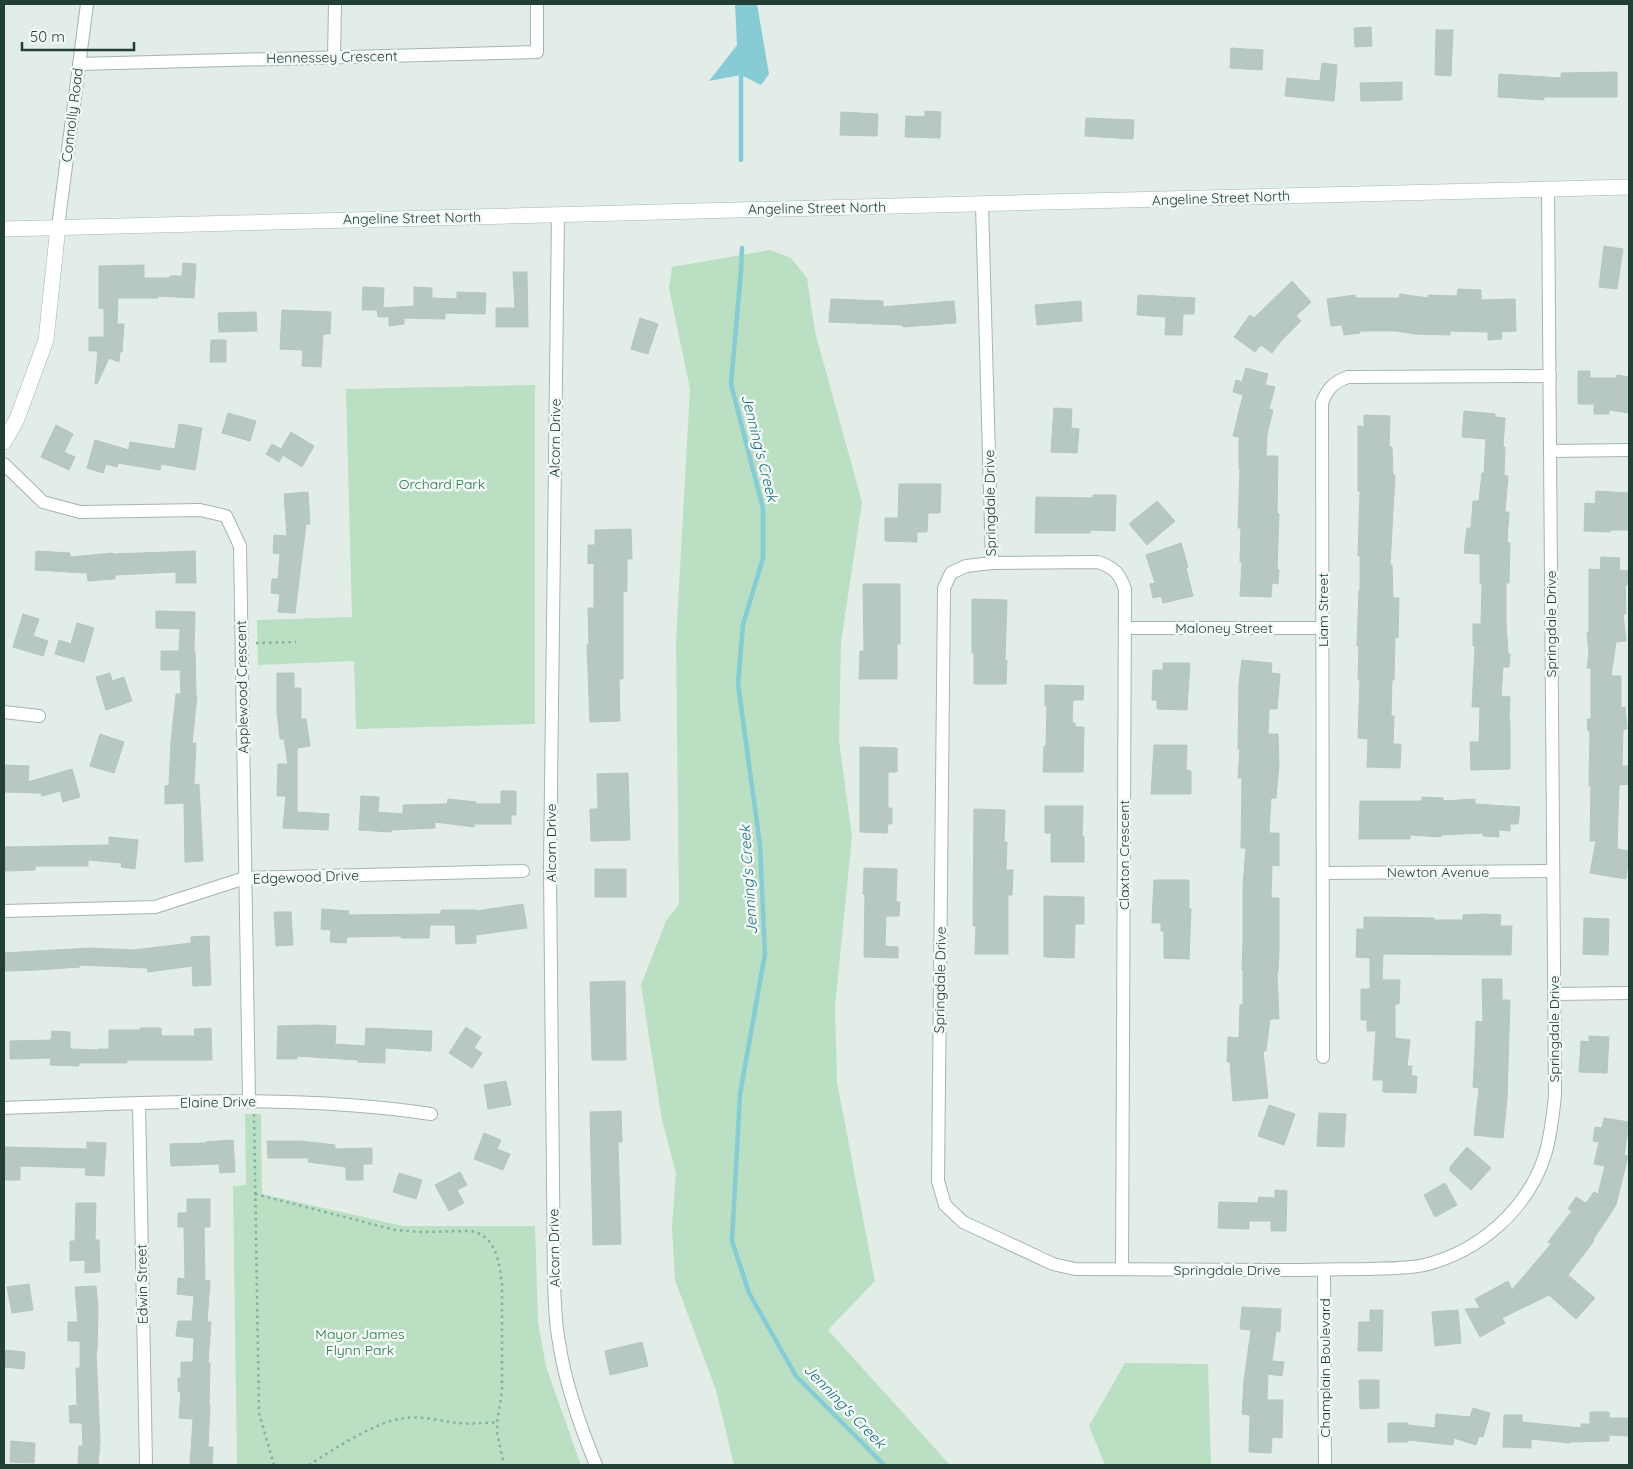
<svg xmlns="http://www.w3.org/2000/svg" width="1633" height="1469" font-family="Quicksand,sans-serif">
<rect width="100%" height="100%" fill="#e2ede8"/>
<g fill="#badfc3">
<polygon points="770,250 791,258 807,278 815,332 862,502 841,642 839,741 852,837 835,1007 837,1082 875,1281 828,1330 950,1465 734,1465 716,1390 675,1280 672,1227 676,1173 662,1120 641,985 666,921 679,904 676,641 690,389 669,288 672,267"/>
<polygon points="535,385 535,724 356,729 354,661 258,665 257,620 352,617 346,389"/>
<polygon points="245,1114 261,1114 262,1194 403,1226 535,1226 538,1322 546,1367 581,1465 237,1465 233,1186 246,1185"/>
<polygon points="1125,1363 1208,1364 1211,1465 1105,1465 1089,1426"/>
</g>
<polygon fill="#87ccd5" points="735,4 757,4 769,74 761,85 741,75 709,81 737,45"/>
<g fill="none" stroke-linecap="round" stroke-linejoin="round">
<g stroke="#87ccd5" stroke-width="4.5">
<polyline points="741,75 741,160"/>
<polyline points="742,248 741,271 731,384 763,509 763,558 743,625 738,684 760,845 765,954 740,1094 732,1241 749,1293 796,1376 884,1465"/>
</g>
</g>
<g fill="#b7c8c1" stroke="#b4c7be">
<polygon points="1371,27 1372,46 1355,47 1354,28"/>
<polygon points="1436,30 1453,30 1451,76 1435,75"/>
<polygon points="1231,48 1263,50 1262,70 1230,68"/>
<polygon points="1322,63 1337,65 1334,101 1285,96 1287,78 1320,81"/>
<polygon points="1617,72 1617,97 1544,97 1544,100 1498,97 1499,74 1561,78 1561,73"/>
<polygon points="1402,82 1402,100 1361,101 1360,83"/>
<polygon points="925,111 941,112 940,138 905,137 906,116 925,117"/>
<polygon points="841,112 878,114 877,136 840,135"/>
<polygon points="1086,118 1134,120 1133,139 1085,136"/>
<polygon points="1604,246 1623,249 1617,289 1599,287"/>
<polygon points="183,263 196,264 194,298 158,296 158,298 118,298 117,324 124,324 122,352 120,352 119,362 109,358 97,384 95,384 98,351 89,351 89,337 104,337 104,309 99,308 99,266 144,265 144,278 170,278 170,276 182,276"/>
<polygon points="513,272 527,272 528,327 496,327 496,308 515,308"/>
<polygon points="1292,281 1311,302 1296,316 1301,321 1281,341 1272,353 1261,345 1255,352 1234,337 1250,315 1254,318"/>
<polygon points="363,287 384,288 383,308 414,306 414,287 432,288 432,298 457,299 457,292 486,293 485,314 445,313 445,319 404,318 404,324 389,326 389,317 378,317 377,310 362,310"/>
<polygon points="1458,289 1481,290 1481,300 1515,299 1516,331 1501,332 1502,339 1488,340 1488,332 1450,331 1450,335 1415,334 1396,331 1360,331 1360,333 1344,335 1342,325 1331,326 1327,299 1355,295 1355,298 1399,298 1400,294 1428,298 1428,295 1457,296"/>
<polygon points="1138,295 1195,298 1194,314 1183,314 1182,335 1165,335 1166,317 1137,315"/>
<polygon points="831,299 883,301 883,307 954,301 956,323 903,327 902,325 829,322"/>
<polygon points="1081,301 1082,321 1037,325 1035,305"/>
<polygon points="282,310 331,312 330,334 323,334 321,367 302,366 303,350 280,349"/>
<polygon points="256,312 257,331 219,332 218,313"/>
<polygon points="640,318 658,324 648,354 631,349"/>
<polygon points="211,340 226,340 226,362 210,362"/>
<polygon points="1246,368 1268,374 1265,385 1275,387 1269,409 1273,410 1267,434 1266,456 1278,456 1277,514 1279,514 1277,570 1279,570 1278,584 1272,583 1271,597 1240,596 1242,562 1240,562 1241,528 1238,528 1240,469 1239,469 1239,437 1233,436 1243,395 1233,392 1236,380 1242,382"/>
<polygon points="1578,371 1590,371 1590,378 1616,378 1617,375 1629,377 1629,413 1609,410 1609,414 1594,414 1594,404 1578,404"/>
<polygon points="1054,408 1072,409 1071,428 1079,429 1077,453 1051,452"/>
<polygon points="1464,411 1495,414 1495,417 1505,418 1503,447 1505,447 1504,475 1508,476 1505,512 1509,512 1507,542 1510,543 1509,583 1506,583 1506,623 1508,654 1510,654 1509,667 1503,667 1501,696 1510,697 1509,721 1510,721 1510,769 1471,770 1470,742 1479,742 1480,707 1472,707 1475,646 1473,646 1473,624 1481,624 1482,583 1480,583 1480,554 1464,553 1467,528 1471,528 1473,501 1479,501 1482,473 1484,473 1486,439 1462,437"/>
<polygon points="228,413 256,421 250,441 222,433"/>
<polygon points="1364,415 1390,416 1389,447 1392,447 1393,475 1395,475 1390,565 1392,565 1393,598 1399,598 1398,638 1395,637 1394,680 1392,680 1391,716 1394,716 1393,744 1401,744 1400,768 1367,767 1368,739 1358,738 1360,680 1358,680 1359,646 1357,646 1359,590 1360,590 1360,556 1358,556 1360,491 1358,491 1358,426 1364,427"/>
<polygon points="179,424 202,428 195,470 161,464 160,470 118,463 117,467 106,464 103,473 87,468 95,440 129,450 130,442 175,449"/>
<polygon points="56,425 73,434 64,452 75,457 69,470 41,457"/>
<polygon points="291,432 314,446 302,467 283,455 279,462 266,454 272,444 281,449"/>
<polygon points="899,484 941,484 940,513 928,513 927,532 917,532 917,542 885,541 885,518 898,518"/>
<polygon points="1596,491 1629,493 1629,530 1610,530 1610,532 1584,531 1585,503 1595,504"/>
<polygon points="308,492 310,524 306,524 295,613 278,612 280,594 271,593 272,579 278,579 280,554 273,553 274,535 287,536 284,494"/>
<polygon points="1093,495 1116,495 1115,531 1090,530 1090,533 1035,533 1036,497 1093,498"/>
<polygon points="1157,501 1175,521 1147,545 1129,524"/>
<polygon points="631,529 632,559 627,559 627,591 623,592 623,679 619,679 620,721 590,722 587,644 589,644 588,608 594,608 594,563 588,564 588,545 595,545 595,530"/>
<polygon points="1181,543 1188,567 1186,568 1193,596 1163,603 1161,596 1153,598 1150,584 1155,583 1146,555"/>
<polygon points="36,551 70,553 70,557 113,553 113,554 195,551 196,583 176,583 176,572 115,575 115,579 88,581 87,573 35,570"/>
<polygon points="1601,557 1620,558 1619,570 1628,571 1627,585 1625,585 1626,614 1623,614 1626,641 1616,642 1611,676 1621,676 1621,708 1625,707 1627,729 1623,729 1622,766 1629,766 1629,784 1619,785 1617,849 1629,851 1626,879 1590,873 1596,841 1590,841 1591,786 1589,786 1590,731 1588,731 1587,719 1591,719 1591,668 1587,668 1589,654 1587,632 1589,632 1589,569 1600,570"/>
<polygon points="863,584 900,584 900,644 897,644 897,679 859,679 860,651 864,651"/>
<polygon points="972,599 1007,600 1005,660 1007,660 1006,684 974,684 974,653 972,653"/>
<polygon points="156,611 195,612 194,651 195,651 196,696 197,696 192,743 196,743 194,785 199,784 203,861 185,862 184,803 165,804 165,786 169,785 171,742 176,694 181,694 180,670 161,670 161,651 179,651 180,629 156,628"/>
<polygon points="23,614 39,619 33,636 48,641 43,656 13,647"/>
<polygon points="77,623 94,628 84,662 55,654 59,640 71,644"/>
<polygon points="1242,660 1272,663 1271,673 1280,674 1277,709 1269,709 1268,734 1278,734 1279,765 1276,798 1271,798 1269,833 1279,833 1279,866 1272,865 1271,898 1279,898 1279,951 1278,972 1277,972 1279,1019 1270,1019 1266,1051 1263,1051 1268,1098 1233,1101 1230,1062 1227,1062 1228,1037 1239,1038 1240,1005 1243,1005 1243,970 1242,970 1243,942 1243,886 1246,848 1241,848 1242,778 1238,778 1240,749 1238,749 1239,684"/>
<polygon points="1163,663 1190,663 1187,710 1157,709 1157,700 1152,700 1153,670 1163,670"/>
<polygon points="110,673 112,681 124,677 132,701 106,710 96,677"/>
<polygon points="277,673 294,673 294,688 301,688 301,719 306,719 310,746 297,748 297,812 329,814 328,830 283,828 286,796 277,796 278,764 288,764 284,739 280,739 277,711"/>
<polygon points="1045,685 1084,686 1083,700 1073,700 1072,723 1075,723 1075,727 1084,727 1083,772 1043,772 1044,746 1046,746 1047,706 1045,706"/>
<polygon points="100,734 124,742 114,773 90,766"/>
<polygon points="1154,745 1187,745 1186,770 1191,771 1191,794 1151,794"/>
<polygon points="860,747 897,748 897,772 888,772 888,808 892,808 892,824 888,824 887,833 860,832"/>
<polygon points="4,765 29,766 28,782 72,769 80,797 63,802 60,791 42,796 41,793 4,792"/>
<polygon points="628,773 630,840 591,841 590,809 598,809 597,774"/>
<polygon points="501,791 516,791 516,815 511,815 511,824 474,824 474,827 435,822 435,828 391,830 391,832 359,830 361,796 379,797 378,812 403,814 403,805 447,804 448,799 476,802 476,804 501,804"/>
<polygon points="1422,797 1443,798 1443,801 1475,799 1475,804 1520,807 1518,824 1510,824 1510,831 1499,830 1499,837 1483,836 1483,833 1441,835 1441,837 1410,835 1410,839 1359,839 1360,801 1422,801"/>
<polygon points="1045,806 1083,806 1082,836 1084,837 1084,862 1051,862 1051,833 1045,833"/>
<polygon points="974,809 1005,810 1004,842 1007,842 1006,870 1013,870 1012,895 1008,895 1008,954 975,954 976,926 973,926"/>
<polygon points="109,837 138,840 135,869 121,867 122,863 88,860 88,866 35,866 35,870 5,871 4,847 109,845"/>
<polygon points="864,868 897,869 896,902 900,902 899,916 886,916 885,946 898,947 898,958 864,957 865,894 863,894"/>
<rect x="595" y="869" width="31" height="28"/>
<polygon points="1154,880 1189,880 1189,909 1191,909 1189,959 1164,958 1164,931 1161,931 1161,923 1152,923"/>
<polygon points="1044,896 1084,897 1084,924 1075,924 1074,958 1044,957"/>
<polygon points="523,904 527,928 476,935 476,943 456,944 455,925 430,925 429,938 401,938 401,936 347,937 346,943 330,942 331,930 321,929 322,909 349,911 348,915 441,914 441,910 476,910 476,911"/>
<polygon points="274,912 291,912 293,945 276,946"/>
<polygon points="1486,914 1501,915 1500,926 1512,926 1511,955 1383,954 1382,980 1400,980 1399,1004 1395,1004 1395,1038 1410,1040 1407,1066 1412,1066 1411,1076 1417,1076 1416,1093 1383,1092 1383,1080 1373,1080 1376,1031 1367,1031 1367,1020 1361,1020 1361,989 1370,989 1370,958 1356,957 1357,929 1364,929 1364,917 1434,918 1434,920 1463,920 1463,915"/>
<polygon points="1584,918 1609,919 1608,955 1583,954"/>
<polygon points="209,936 211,985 193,986 192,966 148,972 147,968 80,965 80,967 36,970 4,971 4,953 90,948 134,950 191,943 191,937"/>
<polygon points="1482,979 1502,979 1502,1000 1510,1000 1507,1098 1503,1138 1474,1135 1479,1088 1473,1087 1475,1051 1476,1021 1483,1022"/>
<polygon points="625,981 626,1060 592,1060 590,982"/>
<polygon points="318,1025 336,1026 335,1044 365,1046 366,1028 432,1031 431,1051 385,1048 385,1063 358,1062 358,1060 297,1056 297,1059 277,1059 278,1026"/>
<polygon points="466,1027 481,1037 474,1048 482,1053 472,1068 449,1053"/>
<polygon points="140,1028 161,1028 161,1036 195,1036 194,1029 211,1028 212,1060 127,1060 127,1063 79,1063 79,1066 50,1065 51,1058 10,1059 10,1041 51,1040 52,1031 70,1032 70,1049 99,1050 99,1049 109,1049 109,1030 140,1030"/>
<polygon points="1589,1036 1609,1037 1607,1073 1579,1072 1581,1041 1589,1042"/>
<polygon points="506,1081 511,1105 488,1109 484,1085"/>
<polygon points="1269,1105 1295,1114 1284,1145 1258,1136"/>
<polygon points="621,1111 622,1142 618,1142 621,1244 593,1245 590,1112"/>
<polygon points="1319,1113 1346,1114 1344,1147 1317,1146"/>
<polygon points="1604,1118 1629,1122 1624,1155 1628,1156 1616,1205 1593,1240 1594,1241 1568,1275 1595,1298 1576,1319 1549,1295 1502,1318 1505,1323 1480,1337 1465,1309 1480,1308 1475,1299 1508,1281 1512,1290 1551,1244 1548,1242 1572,1211 1568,1209 1576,1197 1586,1203 1594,1192 1598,1194 1605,1166 1594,1164 1599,1142 1593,1141 1595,1127 1602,1128"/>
<polygon points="484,1133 501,1140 497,1149 510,1154 503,1170 474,1159"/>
<polygon points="233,1140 235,1172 220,1173 219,1164 171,1166 170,1144 206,1143 206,1142"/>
<polygon points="267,1141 301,1141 335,1145 335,1149 372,1148 372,1164 363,1164 363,1180 346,1180 346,1167 308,1162 308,1158 268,1158"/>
<polygon points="87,1142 106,1143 104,1176 85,1175 86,1168 20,1166 20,1180 4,1180 4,1147 87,1149"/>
<polygon points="1467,1147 1491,1168 1471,1190 1450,1171 1450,1167"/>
<polygon points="460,1172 467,1185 457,1190 464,1203 449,1211 435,1185"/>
<polygon points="399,1173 422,1180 416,1199 393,1192"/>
<polygon points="1445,1183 1457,1205 1435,1217 1424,1195"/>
<polygon points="1275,1190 1287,1191 1286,1231 1271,1231 1271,1221 1249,1221 1249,1229 1218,1228 1219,1202 1258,1203 1259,1197 1275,1198"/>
<polygon points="187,1199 210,1199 210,1227 204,1227 205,1280 210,1281 207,1322 211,1322 208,1363 210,1363 209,1405 210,1405 208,1447 213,1447 212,1465 190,1465 193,1419 179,1418 181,1392 178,1391 178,1378 181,1378 181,1362 193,1362 194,1338 176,1336 178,1321 192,1321 194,1296 177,1294 178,1278 185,1279 184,1227 178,1227 178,1213 187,1213"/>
<polygon points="76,1203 96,1203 95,1240 99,1240 100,1272 85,1273 85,1260 70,1261 70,1241 75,1241"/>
<polygon points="29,1284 33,1310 12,1313 7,1287"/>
<polygon points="96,1286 98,1309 97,1351 96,1351 100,1442 98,1465 78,1465 79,1446 83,1446 82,1423 70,1423 69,1406 77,1405 76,1368 80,1368 80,1341 68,1341 68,1322 78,1322 75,1287"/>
<polygon points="1242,1307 1281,1309 1280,1332 1276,1331 1272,1361 1284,1362 1282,1376 1268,1374 1267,1400 1283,1400 1282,1438 1272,1437 1271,1453 1249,1452 1250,1415 1242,1414 1244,1381 1251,1330 1240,1329"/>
<polygon points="1370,1310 1383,1310 1382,1351 1358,1351 1359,1322 1370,1322"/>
<polygon points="1458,1310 1461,1343 1435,1346 1432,1312"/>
<polygon points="642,1342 648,1366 610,1375 605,1351"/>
<polygon points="4,1350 25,1352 24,1369 4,1367"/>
<polygon points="1359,1380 1379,1380 1379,1408 1360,1409"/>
<polygon points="1473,1408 1490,1413 1483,1437 1479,1436 1476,1445 1454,1438 1453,1445 1408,1440 1408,1442 1388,1442 1388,1423 1408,1423 1408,1425 1435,1428 1436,1414 1470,1417"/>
<polygon points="1590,1412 1609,1412 1609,1418 1629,1418 1629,1436 1609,1435 1609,1441 1570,1442 1570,1443 1531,1439 1531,1448 1503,1447 1504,1415 1522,1415 1522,1422 1581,1428 1581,1424 1590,1424"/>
<polygon points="11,1441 35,1443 34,1463 10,1462"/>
</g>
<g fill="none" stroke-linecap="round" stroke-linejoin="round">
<g stroke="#a4b5af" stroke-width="14">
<g id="minor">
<polyline points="334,57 335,4"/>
<polyline points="79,64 537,52 537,4"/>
<path d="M982,204L992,563L966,566L951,573L944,588L938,1181L945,1205L963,1222L1053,1264L1075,1269C1145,1269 1214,1270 1284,1270C1312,1270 1340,1269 1367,1269C1386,1268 1406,1269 1424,1265C1479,1252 1528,1209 1545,1155C1551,1135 1553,1115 1555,1095L1548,189"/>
<path d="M558,214L550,870L554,1284C555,1303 555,1323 559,1342C565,1384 580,1426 596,1465"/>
<polyline points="58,227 87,4"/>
<polyline points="1550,451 1629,450"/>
<polyline points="4,464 43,502 80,512 200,510 226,516 240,546 249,1100"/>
<path d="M992,563L1098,562C1115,568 1119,573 1125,589L1122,1269"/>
<polyline points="1125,628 1323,628"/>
<polyline points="4,712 39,716"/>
<polyline points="1323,873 1553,871"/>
<polyline points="4,911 155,907 245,878 523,871"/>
<polyline points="1554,994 1629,993"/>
<path d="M1323,1057L1322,403C1327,389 1334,382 1348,377L1550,376"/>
<polyline points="139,1103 146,1465"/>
<path d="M4,1108C146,1103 290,1093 431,1114"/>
<polyline points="1324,1270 1325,1465"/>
</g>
</g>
<g stroke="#a4b5af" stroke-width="16">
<polyline id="tertiary" points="4,442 17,419 46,340 58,227"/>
</g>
<g stroke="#a0b9af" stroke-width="16">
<polyline id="secondary" points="4,229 1629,187"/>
</g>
<g stroke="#81b2a1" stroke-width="2.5" stroke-dasharray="2.5 4" stroke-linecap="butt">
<polyline points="256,643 296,642"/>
<polyline points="254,1114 259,1413 274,1465"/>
<path d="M255,1194L395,1230L421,1232L470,1231C497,1235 499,1263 502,1285V1392L497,1422V1433L504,1465"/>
<path d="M309,1465C334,1449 376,1421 405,1418C422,1416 441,1421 458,1423C471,1424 484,1423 497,1422"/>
</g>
<use href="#minor" stroke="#fff" stroke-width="12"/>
<use href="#tertiary" stroke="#fff" stroke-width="15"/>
<use href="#secondary" stroke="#fff" stroke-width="15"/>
</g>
<g text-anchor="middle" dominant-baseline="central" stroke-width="5" stroke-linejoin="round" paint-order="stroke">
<g font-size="14" fill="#213f36" stroke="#f3f9f6">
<text transform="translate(332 57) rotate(-1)">Hennessey Crescent</text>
<text transform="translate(72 115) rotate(-83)">Connolly Road</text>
<text transform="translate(1221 198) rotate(-2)">Angeline Street North</text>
<text transform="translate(817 208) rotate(-1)">Angeline Street North</text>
<text transform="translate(412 218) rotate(-1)">Angeline Street North</text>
<text transform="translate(555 438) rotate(-89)">Alcorn Drive</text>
<text transform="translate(990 503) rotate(-91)">Springdale Drive</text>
<text transform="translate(1323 610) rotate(-90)">Liam Street</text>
<text transform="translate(1551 624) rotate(-90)">Springdale Drive</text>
<text x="1224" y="628">Maloney Street</text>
<text transform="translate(242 687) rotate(-91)">Applewood Crescent</text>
<text transform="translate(551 843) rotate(-90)">Alcorn Drive</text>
<text transform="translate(1124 855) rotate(-90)">Claxton Crescent</text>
<text x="1438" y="872">Newton Avenue</text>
<text transform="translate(306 877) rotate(-2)">Edgewood Drive</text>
<text transform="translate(940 980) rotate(-89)">Springdale Drive</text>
<text transform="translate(1554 1029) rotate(-90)">Springdale Drive</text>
<text transform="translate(218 1102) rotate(-1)">Elaine Drive</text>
<text transform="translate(554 1248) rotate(-91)">Alcorn Drive</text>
<text x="1227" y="1270">Springdale Drive</text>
<text transform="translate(142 1284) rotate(-91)">Edwin Street</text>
<text transform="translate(1325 1368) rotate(-90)">Champlain Boulevard</text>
</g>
<g font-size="14" fill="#297845" stroke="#f3f9f6">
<text x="442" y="484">Orchard Park</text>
<text x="360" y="1334">Mayor James<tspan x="360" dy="16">Flynn Park</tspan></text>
</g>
<g font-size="15" font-style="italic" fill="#18717f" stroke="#f3f9f6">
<text transform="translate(760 448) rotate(76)">Jenning's Creek</text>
<text transform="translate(748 880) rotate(-94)">Jenning's Creek</text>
<text transform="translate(845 1406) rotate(46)">Jenning's Creek</text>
</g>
</g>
<rect width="1633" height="1469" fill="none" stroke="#213f36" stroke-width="10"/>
<path d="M22 42v8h112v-8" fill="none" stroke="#213f36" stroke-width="2.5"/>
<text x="30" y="42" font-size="15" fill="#213f36" stroke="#f3f9f6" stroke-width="4" paint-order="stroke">50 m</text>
</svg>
